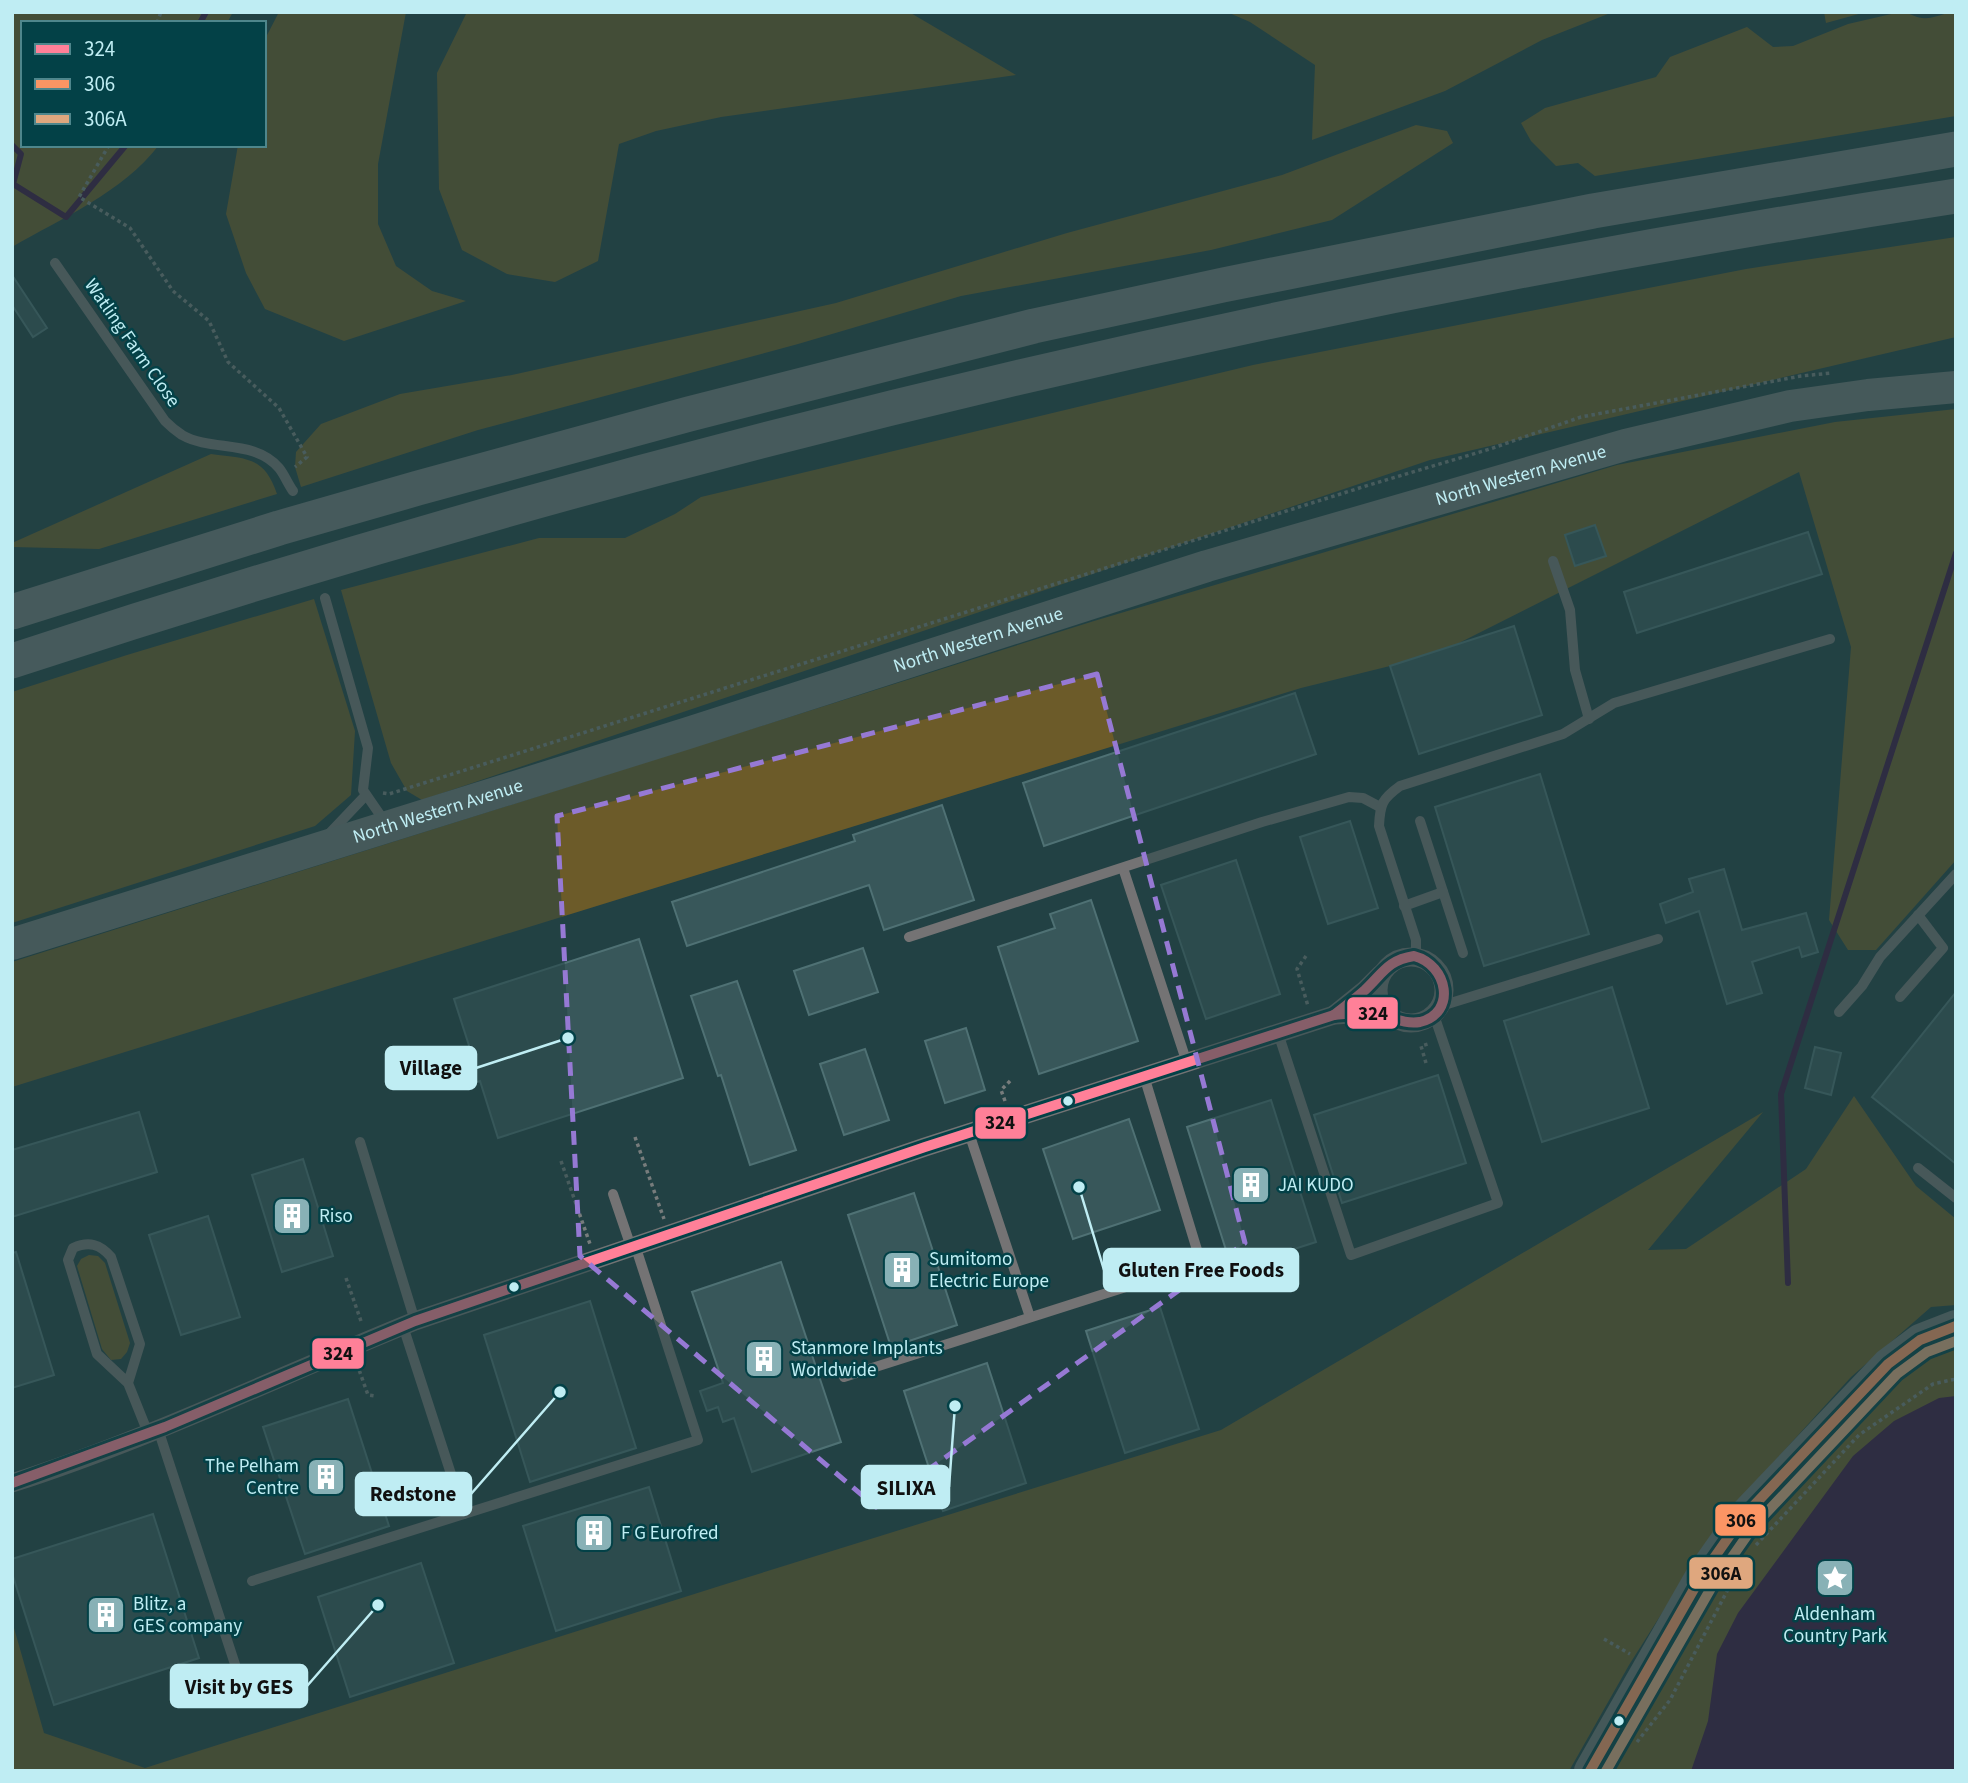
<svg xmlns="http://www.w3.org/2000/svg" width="1968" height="1783" font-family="'Source Sans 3',sans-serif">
<rect width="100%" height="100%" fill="#224144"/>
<g fill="#6c5b29">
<path d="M12,12H233L227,23H23V145H159C123,192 62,218 12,247Z"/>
<polygon points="279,12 406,12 378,164 378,224 396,266 432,291 466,301 344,341 265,309 246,273 226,214 238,145 264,145 264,41"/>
<polygon points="467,12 909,12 1016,75 721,117 656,131 619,144 598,261 555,282 507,274 462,250 439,189 437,73"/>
<polygon points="1227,12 1613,12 1542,40 1445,91 1312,140 1315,65 1250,22"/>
<polygon points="1824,12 1866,12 1826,23"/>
<path d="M1900,12C1909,12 1914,17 1922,18C1932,20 1945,12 1956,12V116L1595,176L1578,163L1556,166L1531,141L1521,123L1545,108L1656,77L1670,57L1747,27L1773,47L1793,46L1848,24Z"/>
<polygon points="1416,125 1447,131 1453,143 1332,220 1211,250 961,296 798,344 478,430 301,487 295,467 296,452 321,424 400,394 512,375 836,303 1067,233 1282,175"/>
<polygon points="1956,237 1956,337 1430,460 422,800 407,791 391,763 341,590 539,538 625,538 675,514 701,497 1253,365 1746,269"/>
<polygon points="1956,409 1956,860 1876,950 1848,950 1829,920 1851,647 1799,472 1453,646 1390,666 1301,688 12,1087 12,962 1094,621 1617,465 1835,422"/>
<path d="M211,454C247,459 264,456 277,494L99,549L12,547V543Z"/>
<polygon points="314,599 355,731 351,795 315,826 12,923 12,692 127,655"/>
<polygon points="1854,1096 1916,1186 1956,1219 1956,1305 1931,1307 1851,1377 1721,1520 1629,1665 1569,1771 12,1771 12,1621 44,1733 145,1768 726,1584 1221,1430 1763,1112 1648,1250 1686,1249 1806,1169"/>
<polygon points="89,1255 98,1256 105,1263 130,1343 127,1352 121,1359 111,1360 102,1349 77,1266 81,1259"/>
<polygon points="1956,1337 1956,1771 1603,1771 1748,1526 1915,1354"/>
</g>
<polygon fill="#3c1541" points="1956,1396 1956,1771 1691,1771 1708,1721 1717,1654 1738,1613 1853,1456 1894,1421 1939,1398"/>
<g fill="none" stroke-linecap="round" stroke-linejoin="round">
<g stroke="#3c1541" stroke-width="6">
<polyline points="200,23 206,12"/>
<polyline points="12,145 21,154 13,184 66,217 126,145"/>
<polyline points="1788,1283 1781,1094 1956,553"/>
</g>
</g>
<g fill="#38575a" stroke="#4f7174" stroke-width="2">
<polygon points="12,275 47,328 33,337 12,305"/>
<polygon points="1595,525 1606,556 1575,566 1565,535"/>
<polygon points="1808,532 1822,574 1637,633 1624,592"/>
<polygon points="1514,626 1542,715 1419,754 1390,666"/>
<polygon points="1295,693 1316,754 1044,846 1023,783"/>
<polygon points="1540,774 1589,934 1484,966 1435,807"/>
<polygon points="942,805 974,900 884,930 869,885 687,946 672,902 855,841 853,835"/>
<polygon points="1350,821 1378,908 1328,924 1300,837"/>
<polygon points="1236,860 1280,994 1206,1019 1161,885"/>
<polygon points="1724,869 1742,930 1806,913 1818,952 1802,957 1799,947 1752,962 1762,993 1727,1004 1699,911 1666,923 1660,904 1693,892 1689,879"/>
<polygon points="1091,900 1138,1041 1039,1074 998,947 1055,928 1050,914"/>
<polygon points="639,939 683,1078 498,1138 480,1081 464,1086 456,1064 473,1058 454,999"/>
<polygon points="863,948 878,992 809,1015 794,971"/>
<polygon points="737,981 796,1150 750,1165 721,1075 718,1076 691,996"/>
<polygon points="1612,987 1649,1108 1542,1142 1504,1021"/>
<polygon points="1956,992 1956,1164 1872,1097"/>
<polygon points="966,1028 985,1090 945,1103 925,1041"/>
<polygon points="1815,1047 1841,1053 1831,1095 1805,1088"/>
<polygon points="865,1049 889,1120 844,1135 820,1064"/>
<polygon points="1438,1075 1466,1163 1342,1203 1314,1115"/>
<polygon points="1271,1100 1316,1242 1232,1269 1187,1127"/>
<polygon points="139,1112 157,1172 12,1217 12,1150"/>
<polygon points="1129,1119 1160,1210 1073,1239 1043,1149"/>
<polygon points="303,1159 333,1256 282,1272 252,1175"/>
<polygon points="914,1193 957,1325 891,1347 848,1215"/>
<polygon points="208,1216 240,1317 181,1335 149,1235"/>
<polygon points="16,1252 54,1375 12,1388 12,1253"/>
<polygon points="781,1262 841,1442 752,1472 734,1418 723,1422 718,1407 707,1411 700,1391 723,1383 692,1292"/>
<polygon points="590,1301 636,1448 530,1482 484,1335"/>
<polygon points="1160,1307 1199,1429 1125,1453 1086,1331"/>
<polygon points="987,1363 1026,1483 943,1511 904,1391"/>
<polygon points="348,1399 389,1526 305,1554 263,1427"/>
<polygon points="649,1487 681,1591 556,1631 523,1526"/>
<polygon points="153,1514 199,1658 54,1705 12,1573 12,1559"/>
<polygon points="421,1563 454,1663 350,1697 318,1597"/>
</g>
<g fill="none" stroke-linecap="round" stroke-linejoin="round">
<g stroke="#777c7c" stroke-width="3.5" stroke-dasharray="3.5 3.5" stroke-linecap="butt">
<polyline points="157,23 161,12"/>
<polyline points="109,145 79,197 130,228 173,291 209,321 228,362 279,408 307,457 295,467"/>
<polyline points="383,793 389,794 424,783 1369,485 1490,449 1581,417 1801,376 1832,373"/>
<polyline points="1306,956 1297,969 1308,1006"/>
<polyline points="1426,1063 1421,1046 1428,1044"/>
<polyline points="1005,1101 1001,1090 1012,1079"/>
<polyline points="635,1137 664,1219"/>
<polyline points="561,1161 590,1244"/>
<polyline points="346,1278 362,1324"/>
<polyline points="357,1364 368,1395 375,1396"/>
<polyline points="1756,1545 1859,1435 1933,1384 1956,1379"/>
<polyline points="1604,1639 1630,1654"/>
<polyline points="1637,1742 1670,1700 1736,1574"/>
</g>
<g stroke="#747374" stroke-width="10">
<path d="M55,263L165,421C170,426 176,431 182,435C212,452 254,439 279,468C284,474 288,484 293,491"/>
<polyline points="1553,561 1570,610 1575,670 1589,719"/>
<polyline points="325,598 368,748 363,790 385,822"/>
<polyline points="1420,821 1463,953"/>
<polyline points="328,835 366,795"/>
<polyline points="1123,868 1187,1063"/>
<polyline points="1404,906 1443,892"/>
<polyline points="909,937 1262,822 1349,797 1363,798 1380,807"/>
<path d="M1416,956V940L1379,826C1380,804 1382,799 1400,786L1563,734L1614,703L1830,639"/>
<polyline points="1900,997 1943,948 1918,915"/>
<polyline points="1441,1006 1658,939"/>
<polyline points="1839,1012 1862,986 1880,957 1956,874"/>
<polyline points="1278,1033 1351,1255 1498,1203 1434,1015"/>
<polyline points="969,1133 1030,1317"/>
<polyline points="360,1142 415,1321"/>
<polyline points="1918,1168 1956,1198"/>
<polyline points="613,1194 631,1247"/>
<polyline points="403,1326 464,1514"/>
<polyline points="844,1377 1201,1263 1144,1076"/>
<path d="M128,1383L140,1344L111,1257C100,1244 89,1241 73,1248L68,1260L97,1354L128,1383L148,1433"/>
<polyline points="158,1429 247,1701"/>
<polyline points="252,1581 698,1440 635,1245"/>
</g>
<g stroke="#747374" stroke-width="19">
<circle cx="1411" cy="990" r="33"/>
<polyline points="1334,1015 1365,990 1381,974"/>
<path d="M12,1483C150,1439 281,1375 415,1321L925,1147L1334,1015L1372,1013L1393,1018"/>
</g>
<polyline stroke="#6d7373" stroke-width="32" points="1590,1771 1702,1575 1742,1518 1888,1364 1920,1340 1956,1326"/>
<path stroke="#6f7676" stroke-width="32" id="s1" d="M12,944L688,733L1207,566L1625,445L1790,406L1868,395L1956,387"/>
<g stroke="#71787a" stroke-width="35">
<polyline points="12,612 279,528 418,488 689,414 1034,326 1223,285 1593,211 1956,149"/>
<path d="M12,661C645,452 1298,297 1956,196"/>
</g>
<g stroke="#034147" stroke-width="16">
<g id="bus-1">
<path d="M1414,956C1448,965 1457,1013 1420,1022C1403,1025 1388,1015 1372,1013C1360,1012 1347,1014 1334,1015C1344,1007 1355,999 1365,990C1383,973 1388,960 1414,956Z"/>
<polyline points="12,1483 165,1427 415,1321 925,1147 1334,1015"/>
</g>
</g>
<g stroke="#034147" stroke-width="16">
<polyline id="bus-2" points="1590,1771 1702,1575 1742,1518 1888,1364 1920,1340 1956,1326"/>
</g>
<g stroke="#034147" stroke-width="16">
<polyline id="bus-3" points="1606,1771 1714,1583 1753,1527 1897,1374 1927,1352 1956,1341"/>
</g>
<use href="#bus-1" stroke="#ff8098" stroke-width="10"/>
<use href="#bus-2" stroke="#fb9564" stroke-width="10"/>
<use href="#bus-3" stroke="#dfa77e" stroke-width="10"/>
</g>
<path d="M0 0H1968V1783H0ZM1097,674L1245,1243L876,1507L580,1256L557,816Z" fill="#224144" fill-opacity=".55" fill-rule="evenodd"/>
<path fill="none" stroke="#9679d4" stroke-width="5" stroke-dasharray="14 9" stroke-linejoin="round" d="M1097,674L1245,1243L876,1507L580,1256L557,816Z"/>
<defs>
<g id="building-square" transform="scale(2.0125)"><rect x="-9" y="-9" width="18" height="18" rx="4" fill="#88b1b6" stroke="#034147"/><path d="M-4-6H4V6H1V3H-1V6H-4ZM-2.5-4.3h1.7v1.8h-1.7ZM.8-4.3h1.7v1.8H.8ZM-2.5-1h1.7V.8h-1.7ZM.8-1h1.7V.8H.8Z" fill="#fff"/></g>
<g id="sight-square" transform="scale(2.0125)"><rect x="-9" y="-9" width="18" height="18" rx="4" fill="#88b1b6" stroke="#034147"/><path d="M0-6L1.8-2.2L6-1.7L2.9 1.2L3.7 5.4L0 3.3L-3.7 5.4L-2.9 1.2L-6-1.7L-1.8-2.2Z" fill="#fff"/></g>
</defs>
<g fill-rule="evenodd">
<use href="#building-square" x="1251" y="1185"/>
<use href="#building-square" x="292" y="1216"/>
<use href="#building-square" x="902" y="1270"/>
<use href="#building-square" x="764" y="1359"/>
<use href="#building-square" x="326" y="1477"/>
<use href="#building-square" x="594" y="1533"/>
<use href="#sight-square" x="1835" y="1578"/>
<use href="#building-square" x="106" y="1615"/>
</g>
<g fill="#bfedf3" stroke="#034147" stroke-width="2.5">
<circle cx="1068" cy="1101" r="6"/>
<circle cx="514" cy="1287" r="6"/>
<circle cx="1619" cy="1721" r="6"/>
</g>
<g text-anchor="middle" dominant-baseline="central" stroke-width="5" stroke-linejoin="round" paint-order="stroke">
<g font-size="19" fill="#bfedf3" stroke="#034147">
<text transform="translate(132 343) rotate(55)">Watling Farm Close</text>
<text stroke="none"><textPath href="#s1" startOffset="1580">North Western Avenue</textPath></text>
<text stroke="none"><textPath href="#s1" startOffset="1013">North Western Avenue</textPath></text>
<text stroke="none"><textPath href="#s1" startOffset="446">North Western Avenue</textPath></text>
</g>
<g font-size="19" fill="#bfedf3" stroke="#034147" text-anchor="start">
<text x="1278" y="1185">JAI KUDO</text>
<text x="319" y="1216">Riso</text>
<text x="929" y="1259">Sumitomo<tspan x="929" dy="22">Electric Europe</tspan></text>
<text x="791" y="1348">Stanmore Implants<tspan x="791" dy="22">Worldwide</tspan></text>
<text x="299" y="1466" text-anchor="end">The Pelham<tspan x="299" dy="22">Centre</tspan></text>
<text x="621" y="1533">F G Eurofred</text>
<text x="133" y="1604">Blitz, a<tspan x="133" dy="22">GES company</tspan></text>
<text x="1835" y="1614" text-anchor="middle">Aldenham<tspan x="1835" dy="22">Country Park</tspan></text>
</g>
</g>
<path fill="none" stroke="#bfedf3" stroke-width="2.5" d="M568 1038L476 1068M1079 1187L1104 1270M955 1406L949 1487M560 1392L471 1494M378 1605L307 1686"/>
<g fill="#bfedf3" stroke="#034147" stroke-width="2.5">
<circle cx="568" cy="1038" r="7"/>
<circle cx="1079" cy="1187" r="7"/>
<circle cx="955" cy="1406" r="7"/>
<circle cx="560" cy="1392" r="7"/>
<circle cx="378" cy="1605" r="7"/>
</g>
<g fill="#bfedf3" stroke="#bfedf3" stroke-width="2.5">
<rect x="386" y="1047" width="90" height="42" rx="7"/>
<rect x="1104" y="1249" width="194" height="42" rx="7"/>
<rect x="862" y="1466" width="87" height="42" rx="7"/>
<rect x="356" y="1473" width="115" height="42" rx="7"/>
<rect x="171" y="1665" width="136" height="42" rx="7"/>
</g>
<g font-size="21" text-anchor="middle" font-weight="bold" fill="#111">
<text x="431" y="1075">Village</text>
<text x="1201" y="1277">Gluten Free Foods</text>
<text x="906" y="1495">SILIXA</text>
<text x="413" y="1501">Redstone</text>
<text x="239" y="1694">Visit by GES</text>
</g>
<g stroke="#034147" stroke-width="2.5">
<rect x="1346" y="996" width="53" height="34" rx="7" fill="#ff8098"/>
<rect x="974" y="1106" width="53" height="34" rx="7" fill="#ff8098"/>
<rect x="311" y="1337" width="54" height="33" rx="7" fill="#ff8098"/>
<rect x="1714" y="1503" width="53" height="34" rx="7" fill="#fb9564"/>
<rect x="1688" y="1556" width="66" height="34" rx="7" fill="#dfa77e"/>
</g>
<g font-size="19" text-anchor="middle" font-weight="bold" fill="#111">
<text x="1373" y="1020">324</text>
<text x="1000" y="1129">324</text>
<text x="338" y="1360">324</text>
<text x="1741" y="1527">306</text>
<text x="1721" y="1580">306A</text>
</g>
<rect width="1968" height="1783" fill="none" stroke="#bfedf3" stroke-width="28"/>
<rect x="21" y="21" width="245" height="126" fill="#034147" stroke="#4e868c" stroke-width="2"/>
<rect x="35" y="44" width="35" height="10" fill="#ff8098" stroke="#4e868c" stroke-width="2"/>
<text x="84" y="56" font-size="21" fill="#bfedf3">324</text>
<rect x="35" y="79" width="35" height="10" fill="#fb9564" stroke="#4e868c" stroke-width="2"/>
<text x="84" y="91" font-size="21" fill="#bfedf3">306</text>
<rect x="35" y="114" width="35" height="10" fill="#dfa77e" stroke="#4e868c" stroke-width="2"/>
<text x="84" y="126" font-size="21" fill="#bfedf3">306A</text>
</svg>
